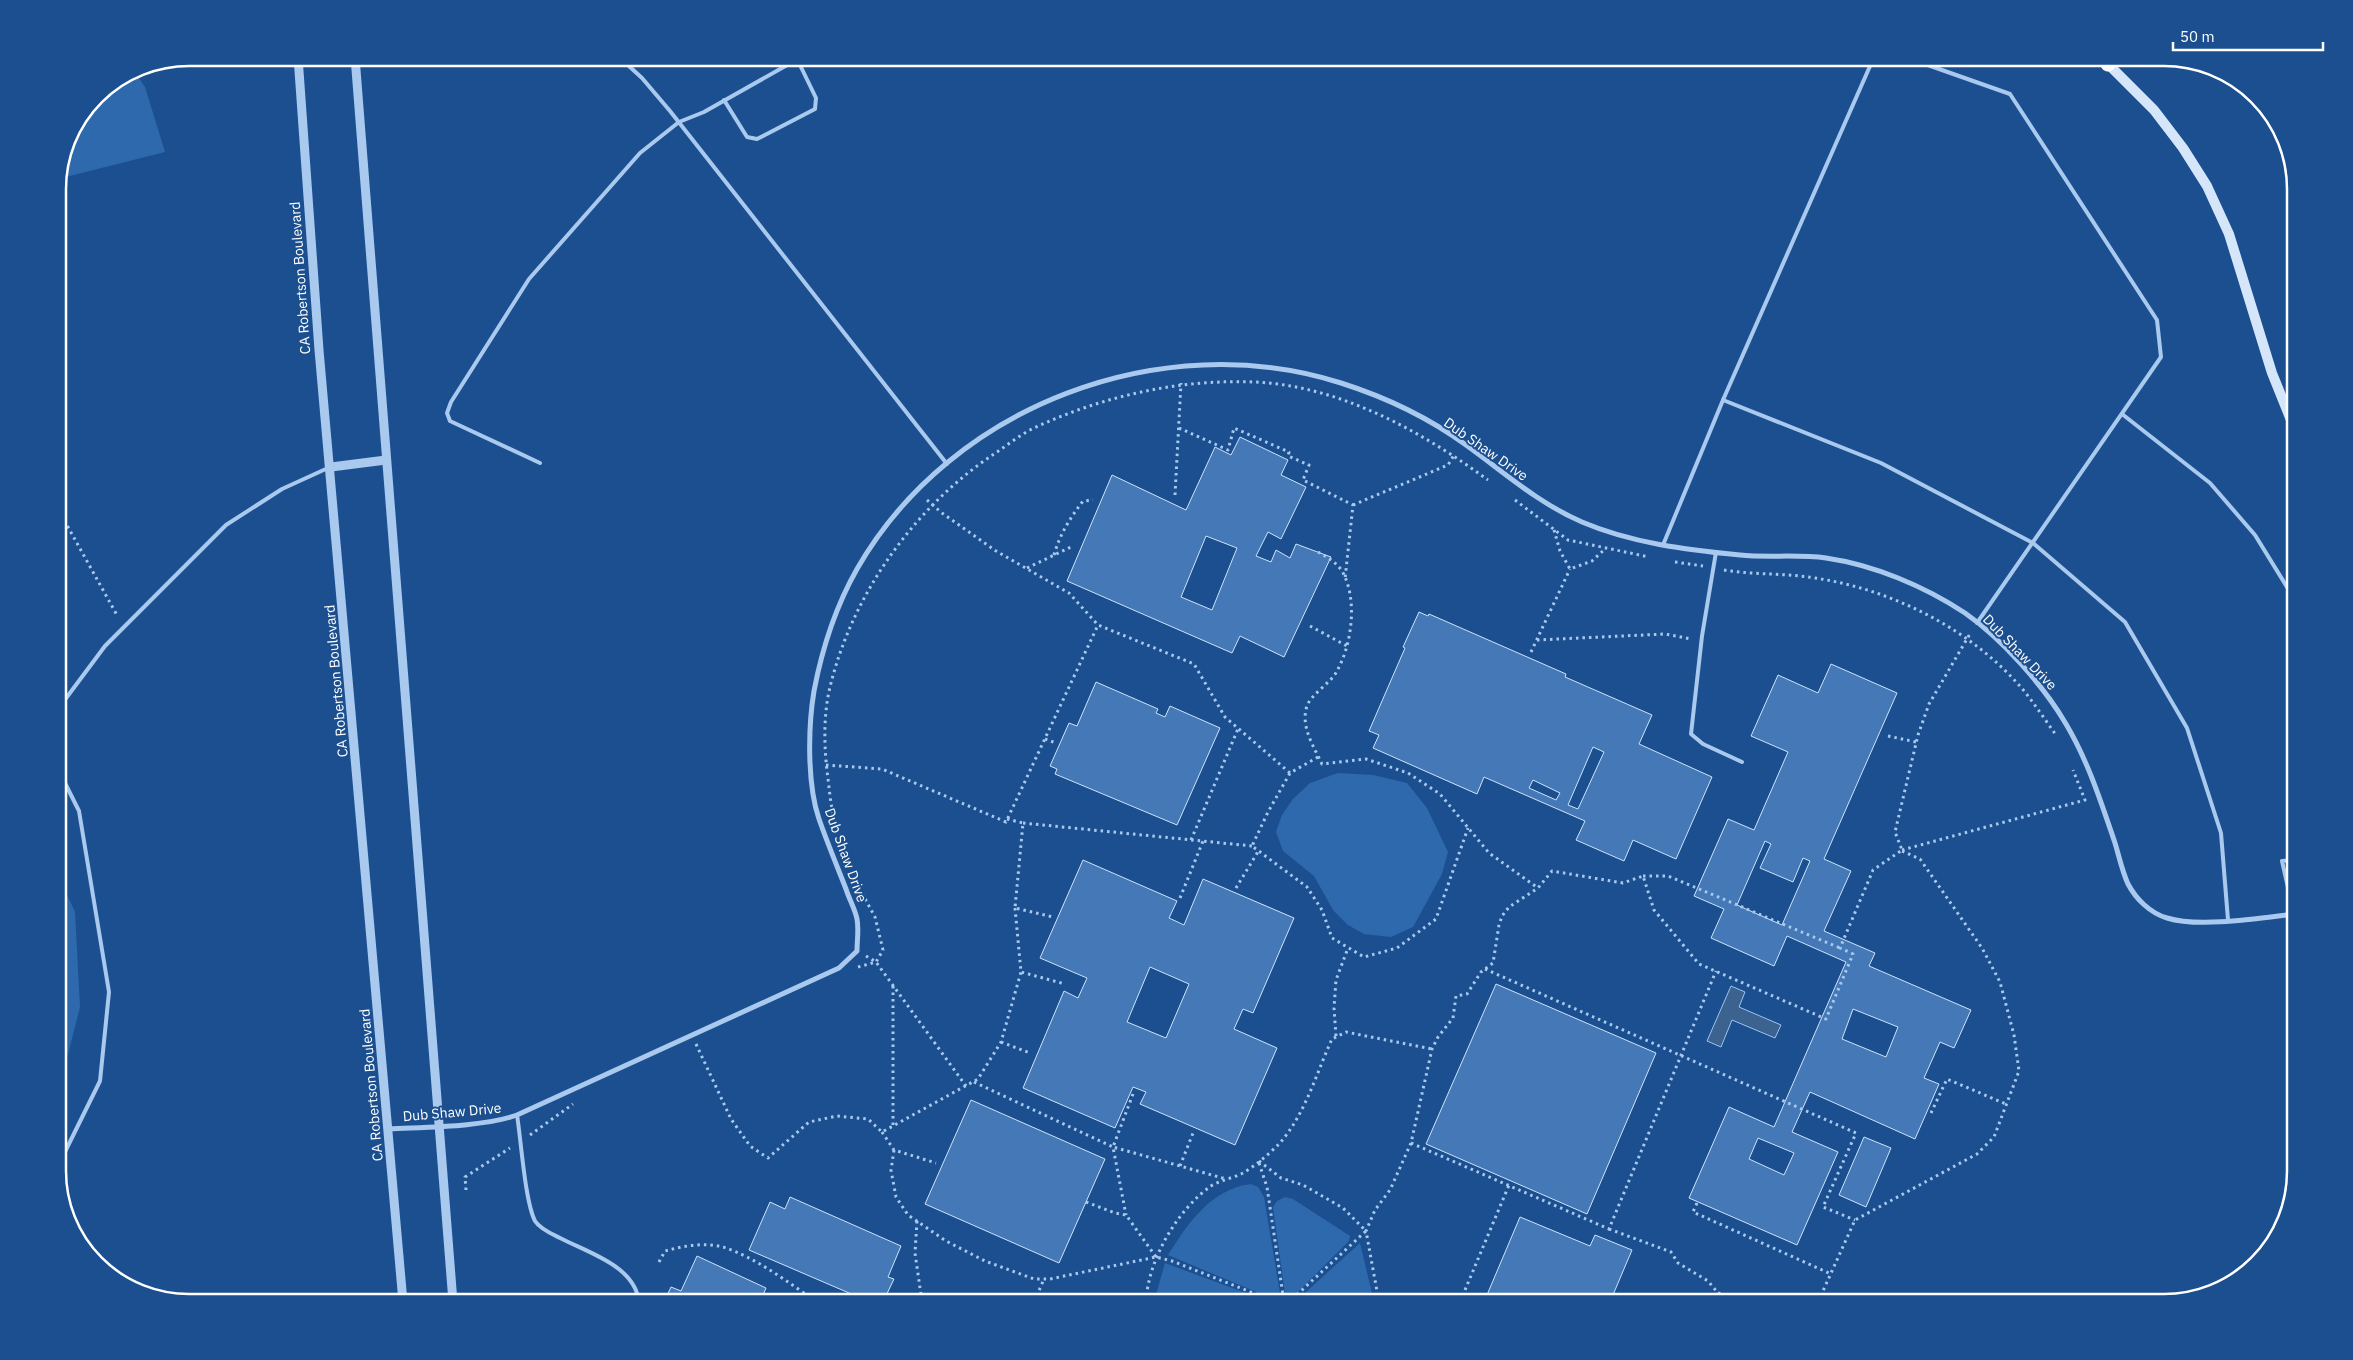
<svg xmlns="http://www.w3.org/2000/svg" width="2353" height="1360" font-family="'IBM Plex Sans',sans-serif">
<rect width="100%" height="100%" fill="#1b4f8f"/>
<g fill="#2e69ad">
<polygon points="134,71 145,87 165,152 58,179 68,138 96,96"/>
<polygon points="1338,773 1373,775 1407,783 1427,808 1448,852 1442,874 1413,927 1391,937 1364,934 1348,925 1333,910 1314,876 1283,851 1276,832 1282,815 1293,799 1310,783"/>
<polygon points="58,875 75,912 80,1007 58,1094"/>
<path d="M1251,1184L1258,1187L1264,1197L1280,1293L1273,1299L1168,1255C1188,1223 1211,1189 1251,1184Z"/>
<polygon points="1285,1197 1293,1199 1350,1236 1349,1241 1293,1297 1285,1294 1273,1207 1277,1201"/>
<polygon points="1360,1243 1374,1302 1296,1302 1296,1301"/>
<polygon points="1165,1263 1270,1302 1154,1302"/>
</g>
<polygon fill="#3c6290" stroke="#9cc4f0" points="1731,986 1745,992 1739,1007 1781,1025 1775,1038 1732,1020 1721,1047 1707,1041"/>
<g fill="#4478b7" stroke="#cfe3fa" fill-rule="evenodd">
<path d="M1240,437L1288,460L1281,475L1306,487L1281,539L1268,532L1256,556L1271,562L1276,550L1290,558L1296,544L1331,557L1284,657L1240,636L1232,653L1067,581L1112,475L1186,510L1215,447L1231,455ZM1206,536L1237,548L1212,610L1181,597Z"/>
<path d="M1419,612L1428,616L1429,614L1566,674L1565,677L1652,715L1639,744L1712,777L1676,859L1633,840L1624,861L1576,840L1585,821L1484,777L1477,794L1373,748L1379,735L1369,731L1405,648L1403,647ZM1593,747L1604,752L1578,809L1568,805ZM1533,780L1560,793L1556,800L1529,788Z"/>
<path d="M1831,664L1897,693L1824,859L1851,871L1824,931L1875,953L1869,966L1971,1010L1954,1048L1940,1042L1924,1078L1939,1084L1915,1139L1810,1092L1792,1132L1838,1152L1797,1245L1689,1198L1729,1107L1774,1127L1846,962L1787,936L1774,966L1711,938L1724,909L1694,896L1728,819L1754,830L1788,752L1751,736L1778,675L1818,693ZM1765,841L1771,844L1760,868L1793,882L1803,858L1810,861L1782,925L1737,905ZM1853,1009L1898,1027L1886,1057L1842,1039ZM1758,1138L1794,1153L1784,1175L1749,1159Z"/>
<polygon points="1096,682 1158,709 1156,713 1165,717 1170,706 1220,728 1177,825 1055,774 1057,769 1050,766 1069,723 1077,726"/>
<path d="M1083,860L1177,901L1169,918L1184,925L1203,879L1294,918L1253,1013L1243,1009L1234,1029L1277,1048L1235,1145L1140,1104L1146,1092L1133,1087L1115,1128L1023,1088L1064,991L1078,998L1087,978L1040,958ZM1150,967L1189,984L1166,1038L1127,1022Z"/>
<polygon points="1496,984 1656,1053 1587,1214 1426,1144"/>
<polygon points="971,1100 1105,1159 1059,1263 925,1204"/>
<polygon points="1864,1137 1891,1148 1866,1207 1839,1195"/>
<polygon points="790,1197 901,1246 888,1277 894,1279 883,1302 870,1302 749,1250 770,1202 785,1209"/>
<polygon points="1520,1217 1590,1246 1595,1235 1632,1250 1610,1302 1484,1302"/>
<polygon points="697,1256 766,1288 760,1302 664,1302 671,1287 681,1291"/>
<polygon points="1053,1295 1071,1302 1050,1302"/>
</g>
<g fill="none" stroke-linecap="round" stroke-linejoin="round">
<g stroke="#a9c9ee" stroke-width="3" stroke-dasharray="2.5 4" stroke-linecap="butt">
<polyline points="1179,428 1228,450 1234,428 1289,452 1288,456 1309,465 1303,480 1353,505 1345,579"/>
<polyline points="1175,495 1181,383"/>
<polyline points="927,500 942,513 996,551 1069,593 1098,625 1194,664 1225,717 1290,773"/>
<polyline points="1515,500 1568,540 1649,557"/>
<polyline points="1353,505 1448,465 1454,455"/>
<polyline points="58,509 118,617"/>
<polyline points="1554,530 1560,551 1570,569 1592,561 1605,549"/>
<path d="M1318,552C1327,557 1336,562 1342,571C1358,599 1352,644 1337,671C1331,683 1311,694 1307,706C1300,726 1314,747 1322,764L1366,759L1408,773L1440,794L1489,853L1538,888"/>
<path d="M1054,555C1060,534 1070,518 1083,501L1093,500"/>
<polyline points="1675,562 1703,566"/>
<polyline points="1027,568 1071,547"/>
<path d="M1724,570C1754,575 1785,573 1815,578C1894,590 1973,630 2025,692C2036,706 2046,721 2056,735"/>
<polyline points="1310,626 1347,646"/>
<polyline points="1537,640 1665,634 1691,639"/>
<polyline points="1531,652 1570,569"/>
<polyline points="1888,736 1916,742"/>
<polyline points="1045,739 1056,743"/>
<polyline points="1318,757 1290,773 1268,812 1252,846 1307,887 1322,910 1332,938 1364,957 1397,948 1436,919 1468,828"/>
<polyline points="826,765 882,769 1006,822 1098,625"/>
<polyline points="1007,819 1023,823 1015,908 1053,917"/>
<polyline points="1023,823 1252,846"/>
<path d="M837,826C831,811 830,795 828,779C824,749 823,716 830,687C853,592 916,505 997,452C1009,444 1021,434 1034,428C1103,396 1179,379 1255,382C1340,386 1421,431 1488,480"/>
<polyline points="1191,840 1238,729"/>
<polyline points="1902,850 2085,800 2073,770"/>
<polyline points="1643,876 1668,876 1840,948"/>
<polyline points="1236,888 1259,850"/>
<polyline points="1180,898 1203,841"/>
<polyline points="1015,908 1021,972 1065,984"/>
<polyline points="866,956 876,962 966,1086"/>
<polyline points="858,967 876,962 883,950 875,917 863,895"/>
<polyline points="1485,969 1856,1133 1823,1207 1855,1220"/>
<polyline points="893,986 893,1125"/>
<polyline points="1336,1036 1334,1008 1336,980 1348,948"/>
<polyline points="1001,1042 1030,1053"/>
<polyline points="696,1044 731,1119 750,1146 768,1158 809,1122 837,1116 868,1119 882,1132 978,1079 1001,1042 1021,972"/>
<polyline points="974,1082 1113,1147 1126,1215"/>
<polyline points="1133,1094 1113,1147 1226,1179"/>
<polyline points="1931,1113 1947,1079 2006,1104"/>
<polyline points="882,1132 894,1150 936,1163"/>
<polyline points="530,1135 573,1104"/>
<polyline points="1411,1143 1609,1229 1716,971"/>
<polyline points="894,1150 891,1170 896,1197 908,1215 946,1241 985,1261 1034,1279 1050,1279 1156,1257 1172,1261 1276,1302"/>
<polyline points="1259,1161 1281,1178 1303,1185 1343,1208 1366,1231 1289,1302"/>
<polyline points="1259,1163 1267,1187 1284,1302"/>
<polyline points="1180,1166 1193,1133"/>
<polyline points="466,1190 465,1177 510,1148"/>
<polyline points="1086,1202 1115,1213 1126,1215 1156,1257"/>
<polyline points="1697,1203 1693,1212 1831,1274"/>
<polyline points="917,1221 915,1253 922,1302"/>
<polyline points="1609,1229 1671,1252 1678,1263 1708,1281 1718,1293 1714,1302"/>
<path d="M659,1262L665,1251C683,1246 704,1242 723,1247C755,1257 789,1283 817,1302"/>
<polyline points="1718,1293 1748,1302"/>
<polyline points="1034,1302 1044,1279"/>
<path d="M1146,1302C1148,1260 1177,1210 1211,1186C1221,1180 1233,1178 1243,1173C1255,1166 1269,1154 1279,1144C1305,1115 1316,1074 1332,1039L1346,1032L1432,1049"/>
<polyline points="1379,1302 1366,1231 1375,1210 1390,1190 1411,1143 1432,1049 1438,1037 1453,1018 1456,996 1467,994 1481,972 1493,963 1499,925 1502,916 1509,907 1538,888 1552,871 1623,883 1643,876 1654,910 1699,964 1826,1019 1853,954 1840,948 1873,870 1902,850 1895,832 1918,735 1929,704 1971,632"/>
<polyline points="1460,1302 1509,1185"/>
<polyline points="1818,1302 1855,1220 1977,1154 1994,1137 2019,1071 2014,1035 2000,982 1982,948 1920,859 1902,851"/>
</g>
<g stroke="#a9c9ee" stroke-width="4">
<polyline points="619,57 642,78 670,111 947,464"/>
<polyline points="1905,57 2010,94 2157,320 2161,357 1977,623"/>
<polyline points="1723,400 1881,463 2033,543 2125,622 2187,728 2221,833 2228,920"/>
<polyline points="2122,414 2210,483 2255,535 2295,600"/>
<polyline points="540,463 450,421 447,413 451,402 529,279 640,153 679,122 704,112 789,64 800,65 816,98 815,109 757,139 747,137 724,100"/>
<polyline points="1663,545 1723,400 1874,57"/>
<polyline points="1716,552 1702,636 1691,734 1703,744 1742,762"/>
<polyline points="58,709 105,646 226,525 282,489 328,468"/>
<polyline points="58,769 79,811 109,992 100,1081 58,1166"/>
<polyline points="2294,914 2282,861 2295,860"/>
<path d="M517,1115C521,1139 525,1202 535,1221C540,1229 552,1234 560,1238C589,1253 635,1266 639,1302"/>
</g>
<path stroke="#a9c9ee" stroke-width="5" d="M389,1129C425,1127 484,1127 517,1115L839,968L857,951C857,941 859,929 857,919C855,909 849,899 846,889C837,866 827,842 819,819C807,784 808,727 814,691C822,649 836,606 857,569C951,405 1162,326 1341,383C1385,397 1429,418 1466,445C1505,473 1538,503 1582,522C1631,543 1687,550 1740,555C1768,558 1797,554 1826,558C1874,565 1924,586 1965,613C2001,638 2044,686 2066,724C2088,761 2101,802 2115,843C2119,856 2122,871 2128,884C2136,899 2150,913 2167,918C2199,928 2261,918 2295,914"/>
<g stroke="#a9c9ee" stroke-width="9">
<polyline points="298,57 319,350 403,1302"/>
<polyline points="355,57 453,1302"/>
<polyline points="331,467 386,460"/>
</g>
<polyline stroke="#d6e6fa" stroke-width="10" points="2095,57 2108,64 2154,110 2183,148 2207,186 2229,234 2272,373 2295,430"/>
<polyline stroke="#fff" stroke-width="15" points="2104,57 2108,64"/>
</g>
<g text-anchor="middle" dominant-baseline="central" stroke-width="4" stroke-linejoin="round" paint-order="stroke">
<g font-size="14" fill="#fff" stroke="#1b4f8f">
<text transform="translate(300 278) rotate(-94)">CA Robertson Boulevard</text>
<text transform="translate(1486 449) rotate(35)">Dub Shaw Drive</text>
<text transform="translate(2020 652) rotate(46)">Dub Shaw Drive</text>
<text transform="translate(336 681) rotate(-95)">CA Robertson Boulevard</text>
<text transform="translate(846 855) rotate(70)">Dub Shaw Drive</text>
<text transform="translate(371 1085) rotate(-95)">CA Robertson Boulevard</text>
<text transform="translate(452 1112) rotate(-5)">Dub Shaw Drive</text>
</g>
</g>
<path d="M0 0H2353V1360H0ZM189 66H2164A123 123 0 0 1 2287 189V1171A123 123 0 0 1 2164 1294H189A123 123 0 0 1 66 1171V189A123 123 0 0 1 189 66Z" fill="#1b4f8f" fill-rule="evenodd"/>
<path fill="none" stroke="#fff" stroke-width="2.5" d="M189 66H2164A123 123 0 0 1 2287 189V1171A123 123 0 0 1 2164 1294H189A123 123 0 0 1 66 1171V189A123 123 0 0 1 189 66Z"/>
<path d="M2173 42v8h150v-8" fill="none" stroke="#ffffff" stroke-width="2.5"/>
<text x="2180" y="42" font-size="15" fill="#ffffff" stroke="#1b4f8f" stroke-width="4" paint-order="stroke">50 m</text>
</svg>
